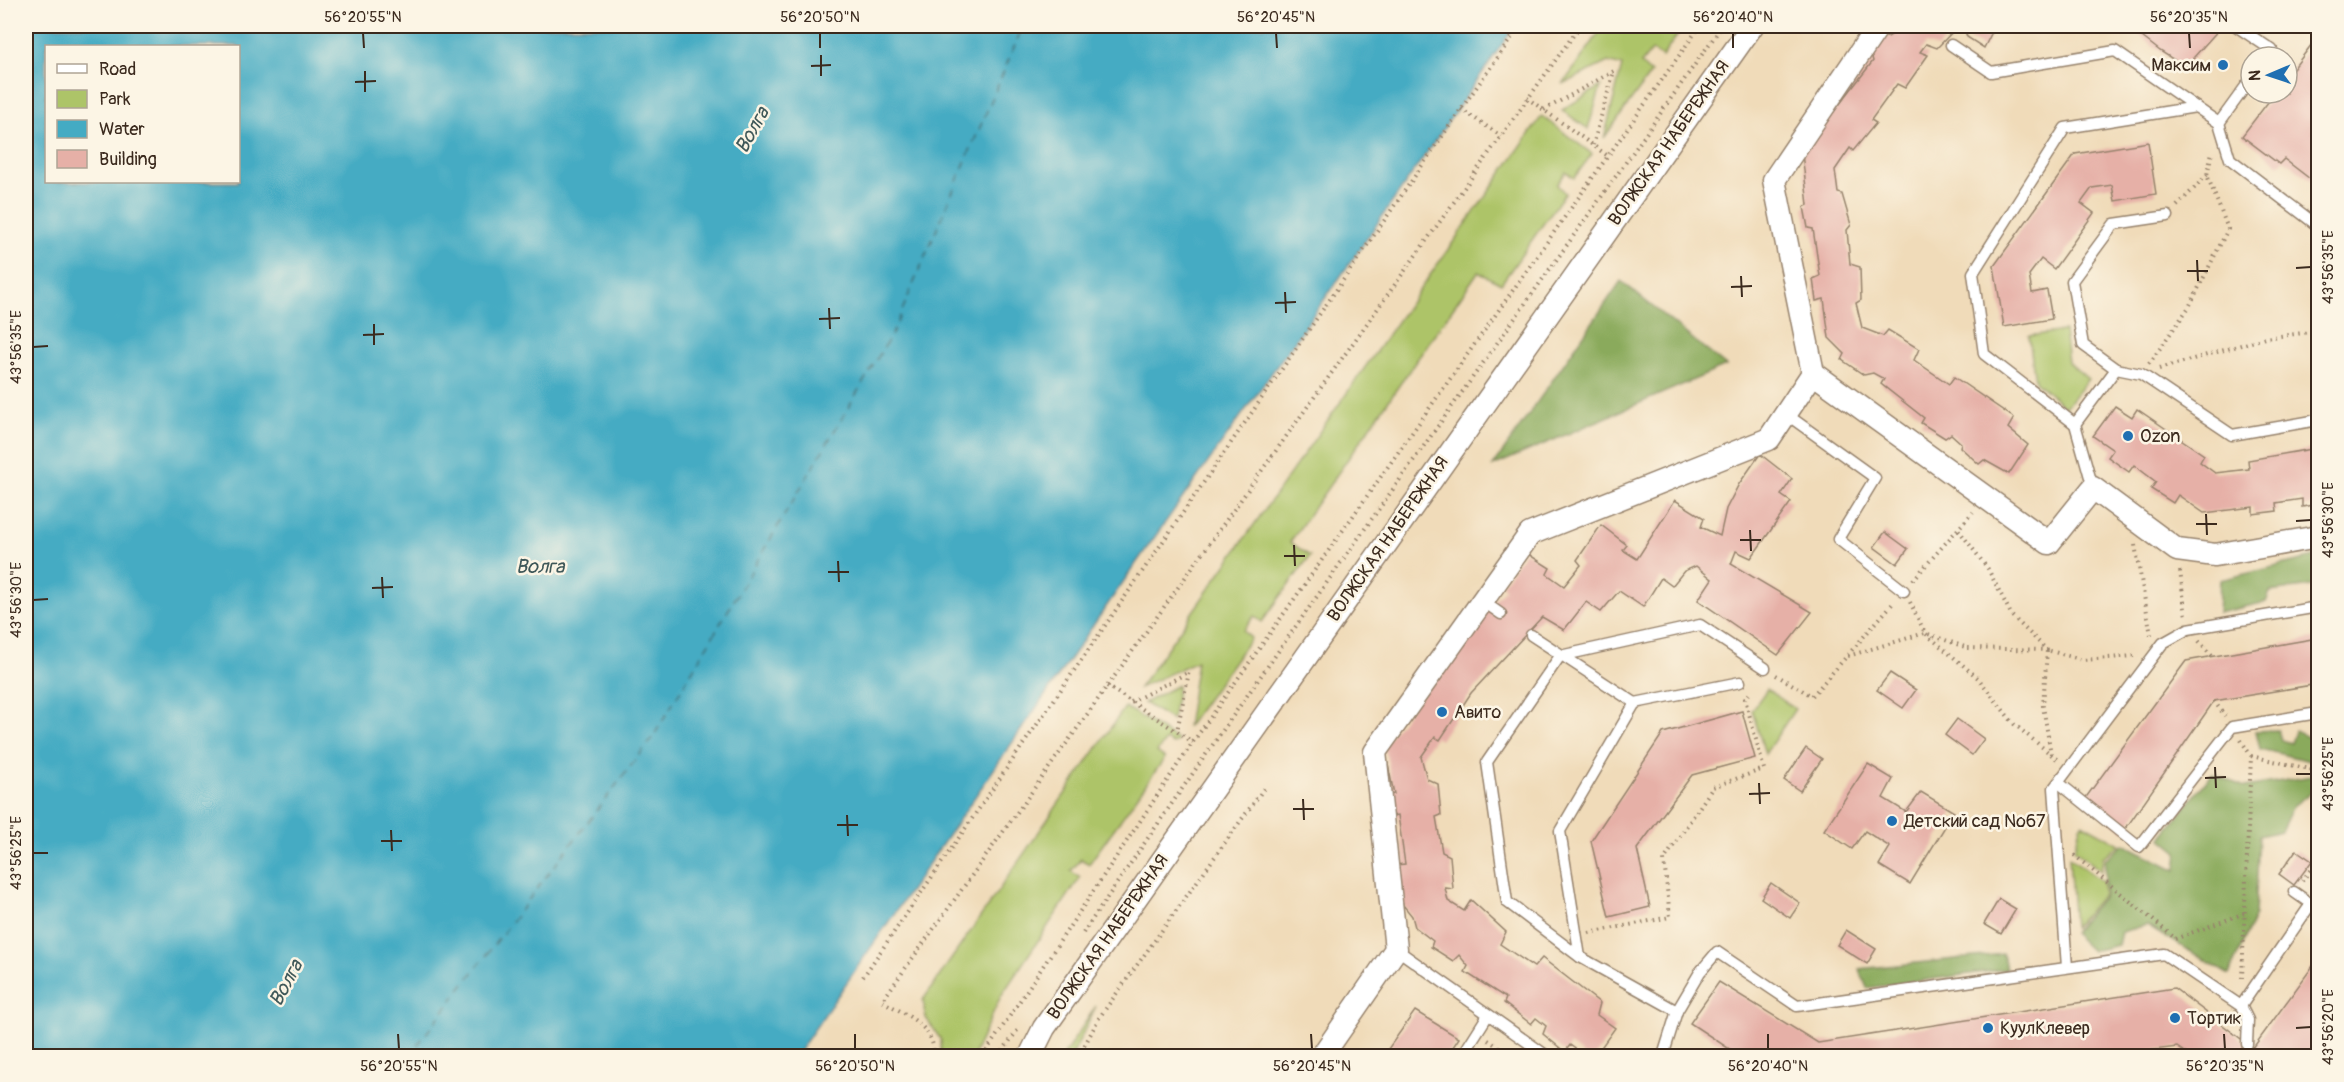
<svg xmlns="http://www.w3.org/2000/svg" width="2344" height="1082" font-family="Pangolin,sans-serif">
<rect width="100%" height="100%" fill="#fcf5e5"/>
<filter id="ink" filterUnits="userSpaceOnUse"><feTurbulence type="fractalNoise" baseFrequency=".0167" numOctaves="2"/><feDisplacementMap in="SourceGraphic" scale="12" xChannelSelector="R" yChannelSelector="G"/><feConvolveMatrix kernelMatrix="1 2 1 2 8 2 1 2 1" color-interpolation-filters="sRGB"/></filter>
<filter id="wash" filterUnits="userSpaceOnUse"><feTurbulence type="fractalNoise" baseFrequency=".008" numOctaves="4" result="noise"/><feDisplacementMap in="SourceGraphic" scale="24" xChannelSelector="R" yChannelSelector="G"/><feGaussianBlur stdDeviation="1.35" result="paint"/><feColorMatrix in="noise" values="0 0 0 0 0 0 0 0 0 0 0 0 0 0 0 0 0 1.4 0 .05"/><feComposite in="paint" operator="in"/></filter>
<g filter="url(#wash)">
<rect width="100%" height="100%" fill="#f0dbb9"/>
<g fill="#adc468" stroke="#747743" stroke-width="1.5">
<polygon points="1604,26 1684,26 1662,57 1652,50 1641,64 1651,73 1604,138 1622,66 1608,62 1563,84"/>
<polygon points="1601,86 1588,129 1562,110"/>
<polygon points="1542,116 1592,154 1574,178 1566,172 1557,185 1565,193 1501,284 1478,272 1290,542 1310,556 1262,622 1254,616 1243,631 1251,638 1187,727 1197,661 1139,688"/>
<polygon points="2064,331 2068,362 2088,379 2065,407 2035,381 2029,336"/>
<polygon points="1178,685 1172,720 1144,703"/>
<polygon points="1767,689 1795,709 1765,754 1752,710"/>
<polygon points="1125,707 1178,740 1173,744 1166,740 1157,752 1165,758 1089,864 1081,859 1071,871 1080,878 1001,996 973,1056 941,1056 941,1040 926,1018 923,1000"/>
<polygon points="2082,823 2120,844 2103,857 2101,871 2074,849"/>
<polygon points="2069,857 2103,882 2103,894 2074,928"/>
<polygon points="1096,1006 1072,1056 1063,1056"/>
</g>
<g fill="#8aaa5c" stroke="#626a3d" stroke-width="1.5">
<polygon points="1621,281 1726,366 1493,466"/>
<polygon points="2318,556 2318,585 2270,592 2266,602 2218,613 2220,580"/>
<polygon points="2278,730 2281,740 2291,743 2295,731 2308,737 2318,738 2318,763 2260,749 2256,731"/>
<polygon points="2212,774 2245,787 2312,776 2318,780 2318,787 2293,806 2281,831 2259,836 2255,915 2229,975 2147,925 2121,932 2118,945 2092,951 2073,933 2105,894 2105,859 2124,844 2176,870 2178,852 2161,838"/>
<polygon points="2003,954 2006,969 1867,988 1859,969"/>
</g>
<path fill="#44abc3" stroke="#406a70" stroke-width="1.5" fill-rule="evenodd" d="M26,26H1515L1336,283L1137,562L796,1056H26ZM46,46H238V182H46Z"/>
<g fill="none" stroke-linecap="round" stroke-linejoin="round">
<polyline stroke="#3e5758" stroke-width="1.5" stroke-dasharray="8 6" stroke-linecap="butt" points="409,1056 653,737 893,332 1023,26"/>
</g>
<g id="blocks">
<g fill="#e6b0a7">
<polygon points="1905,26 1958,26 1937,48 1926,44 1920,52 1928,55 1905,88 1897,84 1871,120 1876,123 1853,151 1850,148 1835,170 1838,193 1842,194 1851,225 1847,230 1850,264 1860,267 1861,300 1856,303 1862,328 1883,336 1888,330 1919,349 1914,360 1949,384 1954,377 2014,418 2008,428 2028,445 2009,474 1984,460 1979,464 1960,447 1961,443 1951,434 1945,438 1921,423 1924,418 1881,384 1884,379 1873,373 1864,375 1842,360 1845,354 1829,338 1824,299 1816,301 1813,279 1820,276 1813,229 1808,228 1804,207 1808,205 1802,153 1873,61 1871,54 1881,36 1888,37"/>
<polygon points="1960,26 2000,26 1991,34 1984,48 1967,37 1964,28"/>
<polygon points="2128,26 2219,26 2221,27 2185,67 2160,51"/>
<polygon points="2315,40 2318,43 2318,185 2284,159 2279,164 2242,136 2275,93 2287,93 2287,77"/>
<polygon points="2148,142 2156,194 2115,201 2112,185 2092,188 2081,203 2094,213 2054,269 2041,259 2029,275 2032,293 2047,290 2052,319 2004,327 1994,266 2075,154"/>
<polygon points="2115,406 2132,417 2137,409 2204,455 2200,462 2215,473 2249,469 2248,460 2318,448 2318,504 2302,507 2302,499 2276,503 2277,511 2253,514 2253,507 2204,513 2178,495 2173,503 2151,489 2156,482 2134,465 2129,472 2108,457 2113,450 2093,436"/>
<polygon points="1760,454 1792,479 1781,495 1791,502 1751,558 1736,551 1731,564 1812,612 1778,655 1698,600 1712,579 1696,566 1684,571 1672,586 1661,578 1643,607 1619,591 1601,612 1586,602 1564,630 1542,617 1471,693 1440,740 1435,737 1421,757 1427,779 1438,784 1441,815 1436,817 1442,852 1450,856 1453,889 1445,888 1448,901 1464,911 1471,900 1506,932 1500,944 1534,967 1542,958 1600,1003 1597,1015 1615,1028 1595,1056 1585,1056 1570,1045 1565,1052 1543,1034 1546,1026 1536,1018 1531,1024 1504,1003 1506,998 1465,972 1468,966 1459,955 1453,961 1431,947 1433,941 1415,927 1412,916 1403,905 1395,865 1405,864 1398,815 1390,816 1386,796 1394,794 1384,745 1473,624 1505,589 1502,585 1525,552 1550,568 1547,574 1564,586 1581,565 1577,560 1601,525 1627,545 1623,550 1637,559 1675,500 1704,518 1701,527 1720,536 1726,509 1739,484"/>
<polygon points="1885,532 1908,549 1897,564 1874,547"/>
<polygon points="2318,638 2318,684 2214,701 2124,831 2084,800 2186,661"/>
<polygon points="1890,673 1916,690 1903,708 1877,690"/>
<polygon points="1742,711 1755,758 1692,775 1637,849 1650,907 1609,917 1591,841 1663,733"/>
<polygon points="1957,719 1984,739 1972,755 1945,735"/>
<polygon points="1806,748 1822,759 1800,791 1784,780"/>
<polygon points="1868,764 1893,779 1883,798 1906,812 1921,792 1954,812 1910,884 1879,865 1890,847 1865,831 1852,849 1824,830"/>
<polygon points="2296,850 2312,861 2294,885 2279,874"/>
<polygon points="1771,883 1800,903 1790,918 1761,898"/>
<polygon points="1999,899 2016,909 2001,934 1984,924"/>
<polygon points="1846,930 1876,949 1867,964 1837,945"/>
<polygon points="2318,959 2318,1042 2310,1053 2315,1056 2190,1056 2177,1047 2108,1056 1740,1056 1690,1023 1719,982 1818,1043 2174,988 2253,1048"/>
<polygon points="1415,1011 1459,1038 1447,1056 1383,1056"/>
</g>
</g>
</g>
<g filter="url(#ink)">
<use href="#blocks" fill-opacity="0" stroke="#96826c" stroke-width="1.5"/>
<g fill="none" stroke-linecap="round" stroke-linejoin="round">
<g stroke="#96826c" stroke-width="13">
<g id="lane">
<polyline points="2236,26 2272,50 2267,57"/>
<polyline points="1951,45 1991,72 2115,51 2219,123 2230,159 2318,226"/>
<polyline points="2219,123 2251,79"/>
<polyline points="2116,369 2141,374 2232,435 2318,420"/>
<polyline points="1786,414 1875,478 1838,539 1904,591"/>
<polyline points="2075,424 2116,369 2083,345 2072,281 2114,224 2168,216"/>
<polyline points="2093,488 2075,424 1984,354 1973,273 2065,128 2196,107"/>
<polyline points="1481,600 1501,614"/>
<polyline points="1531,635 1635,703 1740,682"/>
<polyline points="2059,783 2139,847 2232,727 2318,713"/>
<polyline points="1396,949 1547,1056"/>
<polyline points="1580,957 1560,831 1635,703"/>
<polyline points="2067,967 2054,788 2163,643 2188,629 2318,607"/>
<polyline points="2241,1006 2311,904 2294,892"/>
<polyline points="1677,1011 1580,957 1507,902 1487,762 1560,656 1700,625 1765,668"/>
<polyline points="1462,1056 1488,1015"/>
<polyline points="1663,1056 1677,1011 1700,972 1717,952 1797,1006 2164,954 2241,1006 2248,1020 2247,1044"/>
</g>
</g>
<g stroke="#96826c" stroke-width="25">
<g id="street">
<polyline points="1813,373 2049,543 2093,488 2177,550 2215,555 2318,537"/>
<polyline points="1030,1056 1044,1028 1752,26"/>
<polyline points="1322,1056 1396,949 1375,752 1530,534 1769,439 1813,373 1774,180 1878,26"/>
</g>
</g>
<g stroke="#96826c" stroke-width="4" stroke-dasharray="1.5 4.5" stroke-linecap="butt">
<polyline points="1527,98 1608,156"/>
<polyline points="1461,109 1501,136"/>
<polyline points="1544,110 1614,71 1593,145"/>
<polyline points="2177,206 2207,175"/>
<polyline points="2149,364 2189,307 2228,229 2207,175 2212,152"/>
<polyline points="2159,369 2265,338 2318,331"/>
<polyline points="2135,545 2151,635"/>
<polyline points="2180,571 2186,617"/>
<polyline points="1913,580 1973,512"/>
<polyline points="1910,602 1925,633 1978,678 2014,724 2059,761"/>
<polyline points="2199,641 2212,656"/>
<polyline points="1848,656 1925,633 1968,648 2047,650 2012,616 1988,569 1958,529"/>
<polyline points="1776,675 1812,696 1894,602"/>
<polyline points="1107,686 1193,742"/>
<polyline points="2214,701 2225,716"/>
<polyline points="1131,702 1189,672 1177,731"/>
<polyline points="2241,740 2251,756 2242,978"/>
<polyline points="2051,754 2043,706 2047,650 2083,660 2134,656"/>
<polyline points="2251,756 2318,771"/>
<polyline points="2074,855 2176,939"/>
<polyline points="2302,881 2318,860"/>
<path d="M1083,933C1291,627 1510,328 1722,26"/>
<polyline points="1589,933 1670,917 1664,860 1713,787 1764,769 1745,699 1749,694"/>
<polyline points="2175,939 2245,913"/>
<polyline points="863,977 1461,109 1520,26"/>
<polyline points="1488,1040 1512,1056"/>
<path d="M934,1056C935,1026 905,1014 882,1001L1580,26"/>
<polyline points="983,1056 1193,742 1700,26"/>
<polyline points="999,1056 1019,1028"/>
<polyline points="1079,1056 1099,1018 1265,787"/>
</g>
<use href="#lane" stroke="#fff" stroke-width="10"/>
<use href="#street" stroke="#fff" stroke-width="22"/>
</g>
</g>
<path fill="none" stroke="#3b2a1e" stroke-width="2" d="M363,33L364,48M820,33V48M1276,33L1277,48M1733,33V48M2189,33L2190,48M821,55V76M811,66L831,65M365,71V92M355,82L376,81M2197,260L2198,281M2296,268L2311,267M2187,271H2208M1741,276L1742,297M1731,287L1752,286M1285,292L1286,313M1275,303L1296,302M829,308L830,329M819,319L840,318M374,324V345M363,335L384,334M33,347L48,346M2206,514L2207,535M2296,521L2311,520M2196,524H2217M1750,530L1751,551M1740,540H1761M1294,545L1295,566M1284,556H1305M838,561L839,582M828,572H849M382,577L383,598M372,588L393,587M33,600L48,599M2215,767L2216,788M2296,774H2311M2205,778L2226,777M1759,783L1760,804M1749,794L1770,793M1303,799L1304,820M1293,809H1314M847,815L848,836M837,825H858M391,830L392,851M381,841H402M33,853H48M2296,1028L2311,1027M398,1034L399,1049M855,1034V1049M1311,1034L1312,1049M1768,1034V1049M2224,1034L2225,1049"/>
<g fill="#1f6fb2" stroke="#fcf5e5" stroke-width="2">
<circle cx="2223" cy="65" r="6"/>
<circle cx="2128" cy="436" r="6"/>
<circle cx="1442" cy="712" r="6"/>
<circle cx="1892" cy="821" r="6"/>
<circle cx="2175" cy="1018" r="6"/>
<circle cx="1988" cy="1028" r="6"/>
</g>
<g text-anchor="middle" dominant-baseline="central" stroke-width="5" stroke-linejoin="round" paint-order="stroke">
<g font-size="18" fill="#3b2a1e" stroke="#fcf5e5" text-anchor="start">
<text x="2211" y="65" text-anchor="end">Максим</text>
<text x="2140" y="436">Ozon</text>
<text x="1454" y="712">Авито</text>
<text x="1904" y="821">Детский сад №67</text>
<text x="2187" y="1018">Тортик</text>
<text x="2000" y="1028">КуулКлевер</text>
</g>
<g font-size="18" fill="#3b2a1e" stroke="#fcf5e5">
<text transform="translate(1669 143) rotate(-55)">ВОЛЖСКАЯ НАБЕРЕЖНАЯ</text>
<text transform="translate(1388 539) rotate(-55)">ВОЛЖСКАЯ НАБЕРЕЖНАЯ</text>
<text transform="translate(1108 937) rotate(-55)">ВОЛЖСКАЯ НАБЕРЕЖНАЯ</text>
</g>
<g font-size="20" font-style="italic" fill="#3e5758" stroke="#fcf5e5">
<text transform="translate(752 130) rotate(-61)">Волга</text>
<text x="540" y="566">Волга</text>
<text transform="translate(286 983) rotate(-62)">Волга</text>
</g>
</g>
<rect width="2344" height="1082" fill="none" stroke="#fcf5e5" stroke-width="66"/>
<rect x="45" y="45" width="195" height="138" fill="#fcf5e5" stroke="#afa495" stroke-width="1.5"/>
<rect x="57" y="64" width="30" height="9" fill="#ffffff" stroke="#afa495" stroke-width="1.5"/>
<text x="99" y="75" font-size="18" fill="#3b2a1e">Road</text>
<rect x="57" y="90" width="30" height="18" fill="#adc468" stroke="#afa495" stroke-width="1.5"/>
<text x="99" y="105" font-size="18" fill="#3b2a1e">Park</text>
<rect x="57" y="120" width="30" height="18" fill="#44abc3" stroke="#afa495" stroke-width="1.5"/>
<text x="99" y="135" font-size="18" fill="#3b2a1e">Water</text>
<rect x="57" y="150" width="30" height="18" fill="#e6b0a7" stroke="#afa495" stroke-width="1.5"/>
<text x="99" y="165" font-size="18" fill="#3b2a1e">Building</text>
<g transform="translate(2269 75) rotate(268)"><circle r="28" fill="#fcf5e5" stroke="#afa495" stroke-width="1.5"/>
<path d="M0-4.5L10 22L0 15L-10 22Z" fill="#1f6fb2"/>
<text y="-9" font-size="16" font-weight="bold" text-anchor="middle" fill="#3b2a1e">N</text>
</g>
<rect x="33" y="33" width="2278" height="1016" fill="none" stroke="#3b2a1e" stroke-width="2"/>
<g font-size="15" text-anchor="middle" fill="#3b2a1e">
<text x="363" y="22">56°20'55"N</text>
<text x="820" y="22">56°20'50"N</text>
<text x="1276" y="22">56°20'45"N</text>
<text x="1733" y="22">56°20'40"N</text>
<text x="2189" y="22">56°20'35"N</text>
<text transform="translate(2328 267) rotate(-90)" y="5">43°56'35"E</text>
<text transform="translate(16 347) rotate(-90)" y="5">43°56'35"E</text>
<text transform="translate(2328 520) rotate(-90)" y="5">43°56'30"E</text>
<text transform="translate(16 600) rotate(-90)" y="5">43°56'30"E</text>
<text transform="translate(2328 774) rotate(-90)" y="5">43°56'25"E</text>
<text transform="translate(16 853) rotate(-90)" y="5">43°56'25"E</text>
<text transform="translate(2328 1027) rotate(-90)" y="5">43°56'20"E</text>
<text x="399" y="1071">56°20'55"N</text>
<text x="855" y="1071">56°20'50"N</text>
<text x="1312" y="1071">56°20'45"N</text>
<text x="1768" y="1071">56°20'40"N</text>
<text x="2225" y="1071">56°20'35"N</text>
</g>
</svg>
